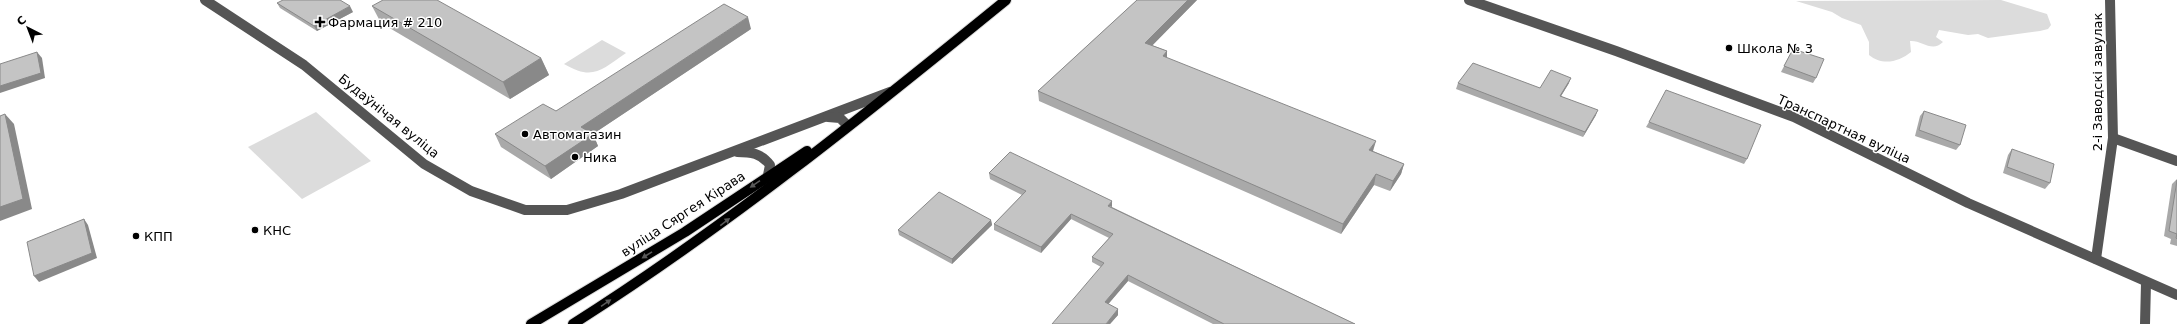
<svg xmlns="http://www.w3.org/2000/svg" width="2177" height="324" font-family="'DejaVu Sans',sans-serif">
<rect width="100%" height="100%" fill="#fff"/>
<g fill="#dcdcdc">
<path d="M2001,0L2047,14L2051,25L2048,29L2040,31L1988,38L1978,34L1968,35L1939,30L1936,37L1943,42C1932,53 1922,40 1910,41L1911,52C1899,62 1882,66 1869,55V42L1861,25L1842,18L1832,12L1796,1Z"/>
<path d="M602,40L626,53C601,70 593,81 564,64Z"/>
<polygon points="316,112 371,161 302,199 248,147"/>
</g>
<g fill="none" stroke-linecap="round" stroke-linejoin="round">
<g stroke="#dbdbdb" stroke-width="12">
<g id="major">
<polyline points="531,324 685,232 807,151"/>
<path d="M573,324C726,227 866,114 1006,0"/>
</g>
</g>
<g stroke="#555" stroke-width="10">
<polyline points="205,0 304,65 424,164 471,191 525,210 567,210 621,194 890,92"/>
<polyline points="1469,0 1616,51 1794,117 1968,203 2177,295"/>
<polyline points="828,117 840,118 848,126"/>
<polyline points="2113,138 2177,161"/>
<path d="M737,152C751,152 761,153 770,165L768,175"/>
<polyline points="2096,259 2113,138 2110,0"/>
<polyline points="2145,324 2146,283"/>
</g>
<use href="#major" stroke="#000" stroke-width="10"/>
</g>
<g fill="#a9a9a9">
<polygon points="1137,0 1197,0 1152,45 1167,51 1167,58 1373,151 1404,164 1401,174 1390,191 1374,185 1341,234 1039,101 1038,91"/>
<polygon points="277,3 353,12 317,31 280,8"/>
<polygon points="372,6 541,58 549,75 510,99 381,23"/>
<polygon points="751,29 593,134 598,146 551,179 501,147 495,134 556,111"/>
<polygon points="1793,49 1816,78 1813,83 1781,72"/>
<polygon points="1458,83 1540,88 1569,83 1561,96 1596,115 1583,137 1456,89"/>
<polygon points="1924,111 1960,145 1956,150 1915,136 1920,116"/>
<polygon points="1649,122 1747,159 1744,164 1646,127"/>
<polygon points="2012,149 2050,183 2045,189 2003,173 2008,155"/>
<polygon points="989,173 1112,207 1355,324 1213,324 1128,281 1108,304 1118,309 1118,315 1110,324 1101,267 1092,262 1092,257 1109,238 1071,219 1041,253 994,230 994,224 1022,195 990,179"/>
<polygon points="2177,179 2177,246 2170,244 2171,239 2164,236 2172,184"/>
<polygon points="991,220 992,225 952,264 899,235 898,230"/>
</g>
<g fill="#898989">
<polygon points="1188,0 1197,0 1145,53 1145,43"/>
<polygon points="350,6 353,12 317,31 314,26"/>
<polygon points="748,17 751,29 593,134 598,146 551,179 545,166 581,127"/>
<polygon points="1167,51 1167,61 1163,56"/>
<polygon points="37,52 42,58 45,78 0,93 0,86"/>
<polygon points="541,58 549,75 510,99 503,82"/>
<polygon points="1571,78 1569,83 1558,101 1560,96"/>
<polygon points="1598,110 1596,115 1583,137 1585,132"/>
<polygon points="5,114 14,124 32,209 0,221 0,207"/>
<polygon points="1376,141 1373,151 1367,160 1369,150"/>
<polygon points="1404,164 1401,174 1390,191 1393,181"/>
<polygon points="1376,174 1374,185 1341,234 1343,224"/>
<polygon points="1112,201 1112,207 1108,206"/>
<polygon points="1071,214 1071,219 1041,253 1041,247"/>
<polygon points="84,219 88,225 97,258 39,282 34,276"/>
<polygon points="991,220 992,225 952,264 952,259"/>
<polygon points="1128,275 1128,281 1105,308 1105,302"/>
<polygon points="1118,309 1118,315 1110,324 1106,324"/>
</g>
<g fill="#c4c4c4" stroke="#898989">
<polygon points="283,0 340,0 350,6 314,26 277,3"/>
<polygon points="383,0 437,0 541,58 503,82 372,6"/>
<polygon points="1137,0 1188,0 1145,43 1167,51 1163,56 1376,141 1369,150 1404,164 1393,181 1376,174 1343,224 1038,91"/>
<polygon points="724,4 748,17 581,127 593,134 545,166 495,134 543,104 556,111"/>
<polygon points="1793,49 1824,59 1816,78 1784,66"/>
<polygon points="37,52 41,73 0,86 0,64"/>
<polygon points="1473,63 1540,88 1551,70 1571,78 1560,96 1598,110 1585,132 1458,83"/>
<polygon points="1666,90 1761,125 1747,159 1649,122"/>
<polygon points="1924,111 1966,125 1960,145 1919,130"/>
<polygon points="5,114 23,199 0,207 0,116"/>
<polygon points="2012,149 2054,164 2050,183 2007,167"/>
<polygon points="1010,152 1112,201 1108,206 1355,324 1224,324 1128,275 1105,302 1118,309 1106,324 1052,324 1104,263 1092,257 1113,234 1071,214 1041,247 994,224 1026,191 989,173"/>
<polygon points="2177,180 2177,239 2176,238 2177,234 2169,231"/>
<polygon points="939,192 991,220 952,259 898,230"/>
<polygon points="84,219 92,253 34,276 27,242"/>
</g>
<defs><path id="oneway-solid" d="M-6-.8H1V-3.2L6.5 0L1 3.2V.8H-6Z"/></defs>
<g fill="#595959">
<use href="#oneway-solid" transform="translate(755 184) rotate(146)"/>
<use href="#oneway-solid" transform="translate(725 222) rotate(-38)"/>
<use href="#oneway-solid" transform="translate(647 255) rotate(148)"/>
<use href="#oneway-solid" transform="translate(606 303) rotate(-34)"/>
</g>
<g fill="#000" stroke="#fff" stroke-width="1.5">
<path d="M318 16h4v4h4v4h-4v4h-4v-4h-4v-4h4z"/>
<circle cx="1729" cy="48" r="4"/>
<circle cx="525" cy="134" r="4"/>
<circle cx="575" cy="157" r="4"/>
<circle cx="255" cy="230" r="4"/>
<circle cx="136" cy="236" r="4"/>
</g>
<g text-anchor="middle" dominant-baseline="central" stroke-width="3" stroke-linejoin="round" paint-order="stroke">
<g font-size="13" fill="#000" stroke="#fff" text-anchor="start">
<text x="328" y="22">Фармация # 210</text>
<text x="1737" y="48">Школа № 3</text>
<text x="533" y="134">Автомагазин</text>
<text x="583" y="157">Ника</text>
<text x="263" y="230">КНС</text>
<text x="144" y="236">КПП</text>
</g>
<g font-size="13" fill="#000" stroke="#fff">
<text transform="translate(2097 82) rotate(-90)">2-і Заводскі завулак</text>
<text transform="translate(389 116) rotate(39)">Будаўнічая вуліца</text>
<text transform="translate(1844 129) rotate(25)">Транспартная вуліца</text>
<text transform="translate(683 214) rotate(-33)">вуліца Сяргея Кірава</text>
</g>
</g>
<g transform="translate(28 28) rotate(318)" stroke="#ffffff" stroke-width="3" paint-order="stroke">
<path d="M0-3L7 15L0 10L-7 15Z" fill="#000000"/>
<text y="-6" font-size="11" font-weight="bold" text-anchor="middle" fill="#000000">С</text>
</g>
</svg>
